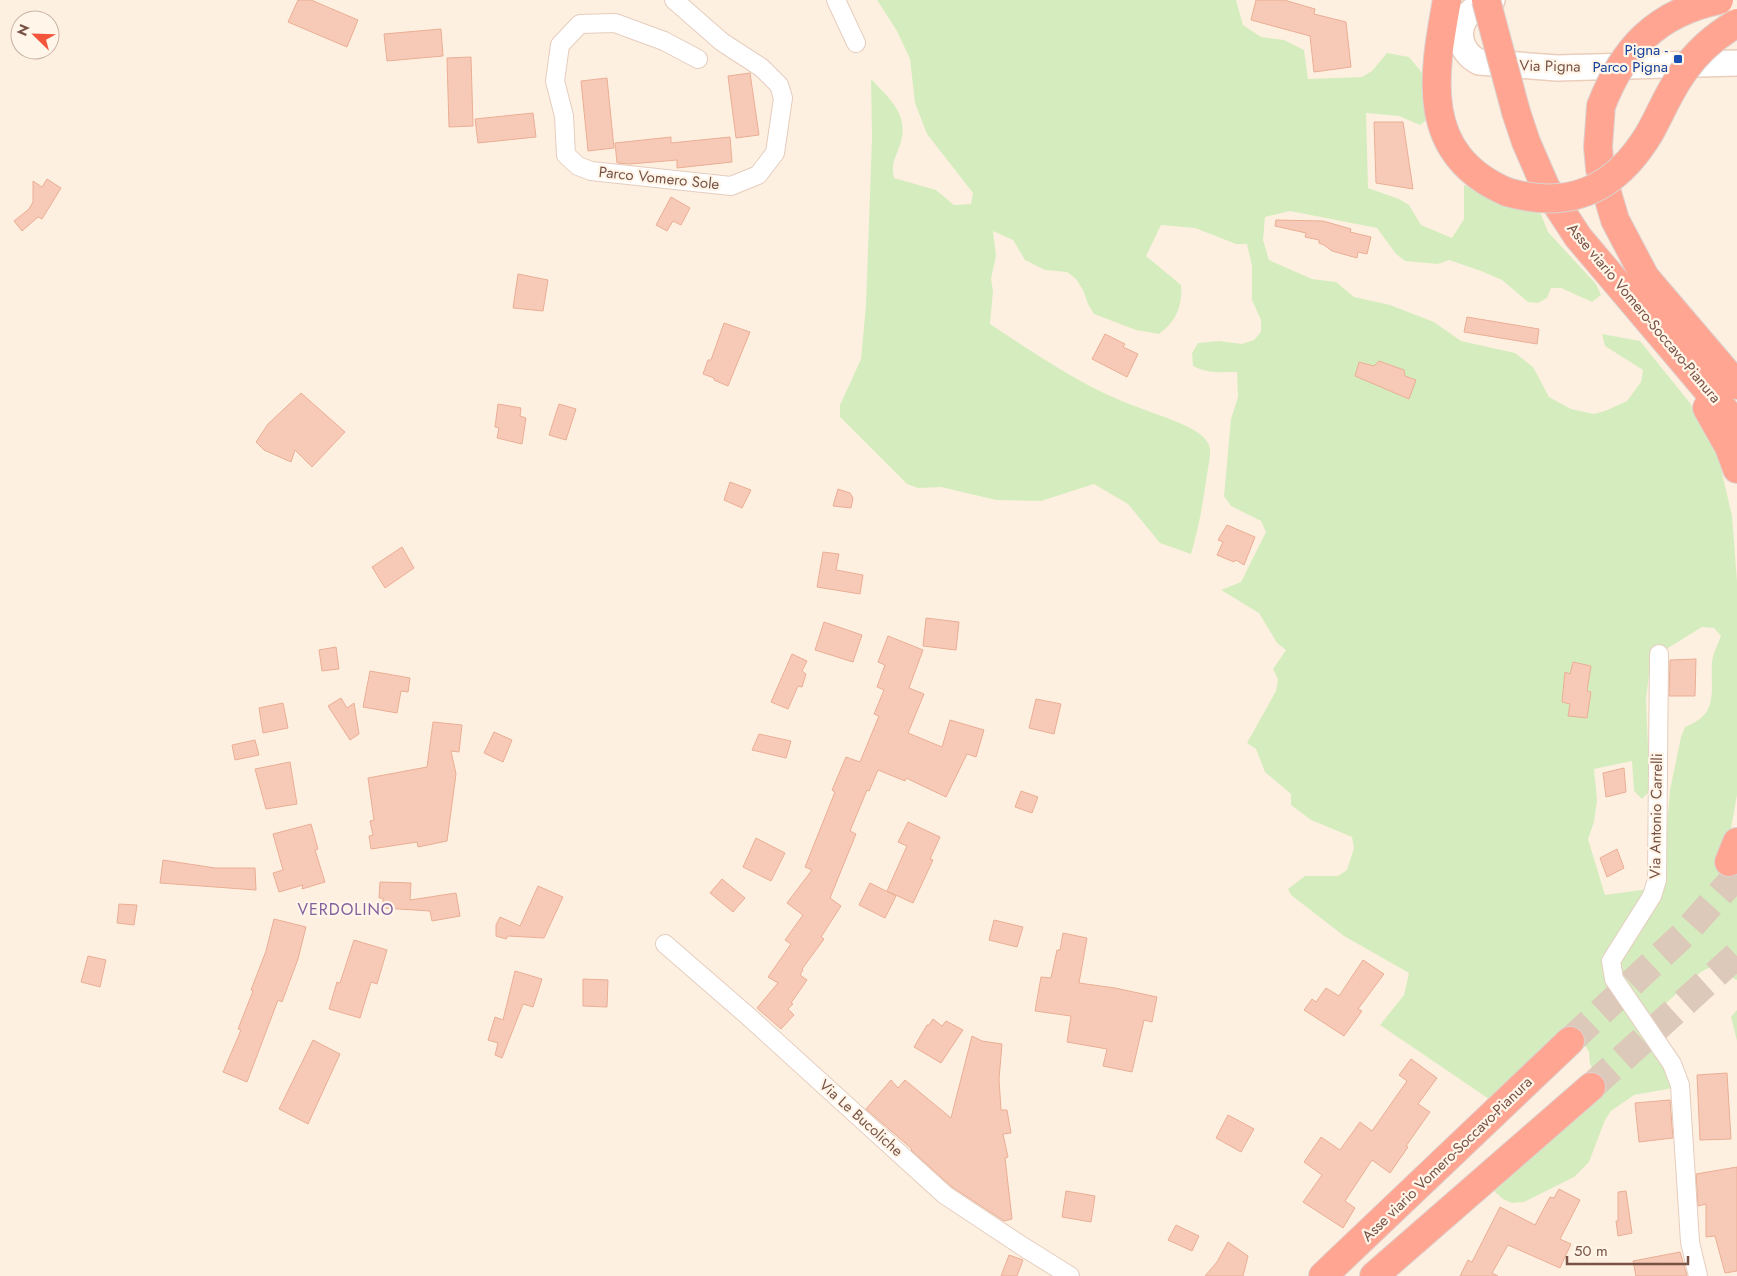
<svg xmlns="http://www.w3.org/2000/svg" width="1737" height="1276" font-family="Jost,sans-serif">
<rect width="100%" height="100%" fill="#fef0e1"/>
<g fill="#d5edbe">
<path d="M877,0H1236L1243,25L1261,37L1284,40L1304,50L1308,79L1362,77L1372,71L1387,53L1409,57L1423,74L1422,96L1429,118L1420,125L1399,116L1366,113L1368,188L1399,199L1409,205L1421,225L1452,238L1464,219V185L1503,200L1540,212L1548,232L1596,284L1601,295L1592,302L1561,288H1551L1547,298L1538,303L1528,302L1502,280L1481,271L1449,260L1438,264L1405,261L1396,254L1377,228L1290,211L1265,217L1263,240L1269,260L1312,279L1336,282L1354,297L1390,305L1434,322L1461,341L1515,353L1533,367L1549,397L1571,409L1594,414L1605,411L1627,401L1641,382L1643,370L1605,346L1602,334L1640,341L1690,403L1718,456L1732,516L1737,581V795L1725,862L1737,870V980L1711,967C1686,977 1673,1004 1648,1015L1621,974L1619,963L1663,875L1670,790L1681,737L1685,727C1720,714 1710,691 1712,662C1713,653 1718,644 1721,636L1714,628L1702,627L1668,648L1650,665L1646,700L1650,791L1642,799L1634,791L1632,761L1594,769L1597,800L1594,822L1588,839L1605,895L1648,889L1604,965L1607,988L1663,1060L1673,1088L1634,1095L1611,1111L1605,1120L1589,1162L1574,1177L1524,1202L1512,1203L1503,1199L1494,1191L1588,1107L1598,1086L1596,1074L1590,1064L1589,1052L1582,1041L1566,1033L1555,1036L1489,1099L1380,1025L1404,995L1409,973L1344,936L1291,895L1288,889L1305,876H1338L1347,870L1354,848L1352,837L1311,820L1291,805V794L1265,772L1256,749L1247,743L1276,691L1278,679L1273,669L1286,650L1277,643L1259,613L1221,590L1241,582L1266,532L1261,521L1231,506L1224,496L1231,419L1238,397L1237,372C1220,372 1208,374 1193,366L1192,353L1198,343L1219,341L1242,344L1254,340L1261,332V320L1252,300V266L1247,244H1236L1195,228L1161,225L1146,256L1181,285C1183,305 1176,322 1159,334L1136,330L1094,314L1088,304L1083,290L1076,279L1067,272L1045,270L1025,260L1013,240L993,231L996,256L991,279L993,291L990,324C1037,355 1086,389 1140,408C1156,415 1203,427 1209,445C1212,454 1208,466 1207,475C1203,502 1199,528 1191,554L1160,543L1128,504L1094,484L1041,501L996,500L941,487L918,488L907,484L840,417V405L861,359L866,305L872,138L871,79C890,99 910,115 900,145C895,159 891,164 894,178L936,190L954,205L971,204L973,193L927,134L915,103L910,59L897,31Z"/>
<polygon points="1737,1010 1737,1041 1731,1017"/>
</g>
<g fill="#f6cab6" stroke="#ebae95">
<polygon points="298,0 311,0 358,20 347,47 288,22"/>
<polygon points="1256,0 1284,0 1315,9 1314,14 1346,22 1351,67 1314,72 1310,36 1251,20"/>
<polygon points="441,29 443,56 387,61 384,34"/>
<polygon points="471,57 473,126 449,127 447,58"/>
<polygon points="750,73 759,135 736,138 728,76"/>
<polygon points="607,78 614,148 588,151 581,81"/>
<polygon points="533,113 536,137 478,143 475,119"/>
<polygon points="1374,122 1403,122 1413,189 1376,183"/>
<polygon points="671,137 671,143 730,137 732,162 677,168 677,160 630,164 617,163 615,143"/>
<polygon points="47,179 61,188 42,219 38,217 22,231 14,221 29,209 33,202 33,181 42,187"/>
<polygon points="671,197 690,208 681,225 673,221 667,231 656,225"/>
<polygon points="1276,220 1323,221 1351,229 1350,232 1371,237 1367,254 1358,252 1357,258 1332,251 1324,245 1319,243 1319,240 1305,237 1306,233 1275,226"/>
<polygon points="518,274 548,280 543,311 513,308"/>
<polygon points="1467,317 1539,329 1537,344 1464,332"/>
<polygon points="724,323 750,332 728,386 714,380 714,378 703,374 708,360 711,360"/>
<polygon points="1105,334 1125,344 1123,347 1138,354 1127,377 1092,359"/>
<polygon points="1379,361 1404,370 1405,376 1416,380 1409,399 1355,376 1359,362 1374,366"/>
<polygon points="301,393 345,432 312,467 295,450 291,462 264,450 256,442 268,424"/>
<polygon points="498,404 521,408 520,416 526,418 522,444 497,438 499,428 495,427"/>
<polygon points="559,404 576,409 566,440 549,435"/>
<polygon points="730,482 751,490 742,508 724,500"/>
<polygon points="838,489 850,493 853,498 851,508 833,506"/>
<polygon points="1227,525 1255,537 1244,565 1236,560 1234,562 1217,555 1223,542 1218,540"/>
<polygon points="402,547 414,568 385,588 372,567"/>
<polygon points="823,552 839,554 836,570 863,575 860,594 817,587"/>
<polygon points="926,618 959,622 956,650 923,646"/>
<polygon points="824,622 862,635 853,662 815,650"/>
<polygon points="888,636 923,650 909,688 924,694 908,733 942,747 950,720 984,730 976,757 967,754 946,797 906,778 905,781 878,770 869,791 867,790 850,831 856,834 830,898 841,906 821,937 824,939 802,969 803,970 800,975 807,980 791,1003 793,1004 788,1009 794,1015 781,1029 757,1008 778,983 768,977 791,944 785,940 803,915 787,903 812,870 805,867 835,792 832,790 846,757 860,762 879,716 874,714 884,690 877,687 885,665 878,662"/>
<polygon points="336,647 339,669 322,671 319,650"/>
<polygon points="792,654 807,661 802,671 806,674 802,687 798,686 788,709 771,702"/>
<polygon points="1696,659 1695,696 1669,696 1670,660"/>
<polygon points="1573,662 1591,666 1587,691 1591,692 1587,718 1568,716 1570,704 1562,702 1565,672 1570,674"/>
<polygon points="370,671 410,678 408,692 401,691 397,713 363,707"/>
<polygon points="341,698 347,708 354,703 359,734 350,740 328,706"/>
<polygon points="1036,699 1061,704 1054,734 1029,728"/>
<polygon points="283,703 288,728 263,733 259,708"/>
<polygon points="433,722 462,725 459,752 451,751 456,774 447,841 418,847 417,842 371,849 369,836 373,835 370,821 374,820 368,778 427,767"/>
<polygon points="494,732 512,740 503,762 484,753"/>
<polygon points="759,734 791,741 786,758 752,750"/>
<polygon points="255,740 259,755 235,760 232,745"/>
<polygon points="290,762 297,804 266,809 255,769"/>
<polygon points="1624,768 1626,792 1606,797 1603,773"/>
<polygon points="1021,791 1038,797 1032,813 1015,807"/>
<polygon points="908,822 940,837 930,859 933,860 913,903 887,891 907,846 898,842"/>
<polygon points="311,824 318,849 315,850 325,882 302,889 303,885 279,892 273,873 283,870 273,834"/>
<polygon points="756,838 785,853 771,881 743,867"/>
<polygon points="1617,849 1624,868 1607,877 1600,858"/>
<polygon points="163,860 215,868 255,868 256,890 160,883"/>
<polygon points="722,879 745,898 733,912 710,893"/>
<polygon points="380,882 411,883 410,900 456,893 460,916 432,921 430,911 383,908 383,898 379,898"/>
<polygon points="870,883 896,896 885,918 859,905"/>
<polygon points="538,886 563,897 544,938 508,936 506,939 496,936 496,925 500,917 520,926"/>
<polygon points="119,904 137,905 134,925 117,923"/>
<polygon points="274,919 306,927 298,959 282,1002 278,1000 247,1082 223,1072 241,1030 238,1029 253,991 251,990 266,951"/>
<polygon points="994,920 1023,927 1017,947 989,940"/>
<polygon points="1063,933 1087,938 1079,983 1115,988 1157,997 1152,1022 1144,1020 1132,1072 1103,1066 1107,1049 1067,1042 1071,1016 1035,1011 1041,977 1051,978 1057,950 1060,950"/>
<polygon points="354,940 387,950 377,984 371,982 360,1018 329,1009 337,982 340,983"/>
<polygon points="88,956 106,960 100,987 81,982"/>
<polygon points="1363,960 1384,974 1358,1009 1362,1011 1344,1036 1304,1010 1312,999 1316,1002 1326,988 1339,996"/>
<polygon points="515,971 542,979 533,1007 523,1004 502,1058 495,1055 498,1043 488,1040 495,1017 503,1020"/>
<polygon points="583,979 608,980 607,1007 583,1006"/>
<polygon points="933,1019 942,1026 946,1021 963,1030 941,1063 914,1047 927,1025 929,1025"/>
<polygon points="972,1036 982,1041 1002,1044 999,1079 1001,1110 1007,1110 1011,1133 1003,1134 1008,1157 1005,1158 1012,1219 1004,1221 952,1187 911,1150 912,1149 866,1109 891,1080 898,1088 905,1080 951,1118"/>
<polygon points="313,1040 340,1054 308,1124 279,1109"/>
<polygon points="1411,1059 1437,1078 1418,1104 1430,1112 1406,1146 1408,1147 1390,1173 1372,1160 1345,1201 1355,1208 1343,1228 1303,1202 1322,1175 1304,1162 1321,1137 1340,1150 1360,1122 1372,1131 1407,1081 1399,1075"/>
<polygon points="1727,1073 1731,1139 1700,1140 1697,1075"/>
<polygon points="1670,1100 1673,1138 1639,1142 1635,1103"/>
<polygon points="1228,1115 1254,1129 1241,1152 1216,1138"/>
<polygon points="1737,1167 1737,1271 1725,1273 1715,1236 1706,1237 1706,1204 1698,1206 1696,1174"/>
<polygon points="1559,1189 1580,1200 1560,1239 1571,1244 1560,1268 1508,1245 1492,1273 1498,1276 1460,1276 1468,1260 1472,1262 1500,1207 1535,1225 1550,1197 1554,1198"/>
<polygon points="1066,1191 1095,1196 1091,1222 1062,1217"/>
<polygon points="1626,1191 1632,1233 1618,1236 1616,1221 1618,1221 1618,1192"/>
<polygon points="1176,1225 1199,1236 1192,1251 1168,1240"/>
<polygon points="1228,1242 1248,1256 1243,1276 1205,1276 1217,1262"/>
<polygon points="1680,1252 1687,1276 1636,1276 1633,1261"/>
<polygon points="1009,1255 1023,1260 1017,1276 1001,1276"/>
</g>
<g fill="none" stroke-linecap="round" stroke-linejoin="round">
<g stroke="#dcc9ba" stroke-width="28" stroke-dasharray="28 14" stroke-linecap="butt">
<polyline points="1570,1041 1683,935 1737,875"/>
<polyline points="1591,1087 1737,955"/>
</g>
<g stroke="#e5cdbe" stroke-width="20">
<g id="street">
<polyline points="674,0 722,42 762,68 779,85 783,98 775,153 758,175 731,186 591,171 578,166 566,155 564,116 555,81 560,45 580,24 615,23 664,41 698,59"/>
<polyline points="836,0 856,43"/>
<polyline points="1659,654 1657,880 1652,896 1611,961 1614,979 1672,1064 1680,1085 1690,1242 1698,1276"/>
<polyline points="665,944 748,1016 945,1195 1022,1246 1070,1276"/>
</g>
</g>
<g stroke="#ebcdbb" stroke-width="28">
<path id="secondary" d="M1492,0C1485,3 1478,6 1472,11C1453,27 1459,52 1479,62L1557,68L1737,63"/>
</g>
<g stroke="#dcd2cf" stroke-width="30">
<g id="highway">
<path d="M1447,0C1433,76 1419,154 1507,192"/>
<polyline points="1601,106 1598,147 1600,169 1615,220 1645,277 1737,385"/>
<polyline points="1516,112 1526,142 1546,188 1578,237 1737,425"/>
<polyline points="1707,408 1729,447 1737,469"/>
<polyline points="1729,862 1737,842"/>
<polyline points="1323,1276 1570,1041"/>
<polyline points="1374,1276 1591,1087"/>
</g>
</g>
<use href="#street" stroke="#fff" stroke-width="18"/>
<use href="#secondary" stroke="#fff" stroke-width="25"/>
<use href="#highway" stroke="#ffa591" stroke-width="28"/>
<g stroke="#dcd2cf" stroke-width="30" stroke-linecap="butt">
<g id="highway-bridge">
<polyline points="1486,0 1516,112"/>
<path d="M1601,106C1623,49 1656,13 1719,0"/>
<path d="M1507,192C1569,210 1615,190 1649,134C1661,113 1669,91 1684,71C1698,50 1715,36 1737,23"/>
</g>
</g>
<use href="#highway-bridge" stroke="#ffa591" stroke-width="28"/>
</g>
<rect fill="#1a4fb4" stroke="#fff5e9" stroke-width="2" x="1673" y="54" width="10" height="10" rx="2.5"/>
<g text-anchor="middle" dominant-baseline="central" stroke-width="4.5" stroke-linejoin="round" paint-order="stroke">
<g font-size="15" fill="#164399" stroke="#fff5e9" text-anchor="end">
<text x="1668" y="50">Pigna -<tspan x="1668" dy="17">Parco Pigna</tspan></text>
</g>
<g font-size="15" fill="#785345" stroke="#fff5e9">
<text transform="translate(1550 66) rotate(1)">Via Pigna</text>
<text transform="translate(659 178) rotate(6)">Parco Vomero Sole</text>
<text transform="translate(1644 313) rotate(50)">Asse viario Vomero-Soccavo-Pianura</text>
<text transform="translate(1656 816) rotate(-89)">Via Antonio Carrelli</text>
<text transform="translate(861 1118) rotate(42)">Via Le Bucoliche</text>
<text transform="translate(1447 1159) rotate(-44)">Asse viario Vomero-Soccavo-Pianura</text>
</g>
<g font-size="16" letter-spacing="1" fill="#83609c" stroke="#fff5e9">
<text x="346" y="909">VERDOLINO</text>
</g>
</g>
<g transform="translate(35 35) rotate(293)"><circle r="24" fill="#fff5e9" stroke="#c9b4a7"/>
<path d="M0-4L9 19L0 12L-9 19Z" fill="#f4543a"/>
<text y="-8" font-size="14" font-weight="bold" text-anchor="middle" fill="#785345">N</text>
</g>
<path d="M1567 1256v8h121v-8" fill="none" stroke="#785345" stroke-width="2.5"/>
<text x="1574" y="1256" font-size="15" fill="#785345" stroke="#fff5e9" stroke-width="4" paint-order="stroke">50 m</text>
</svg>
